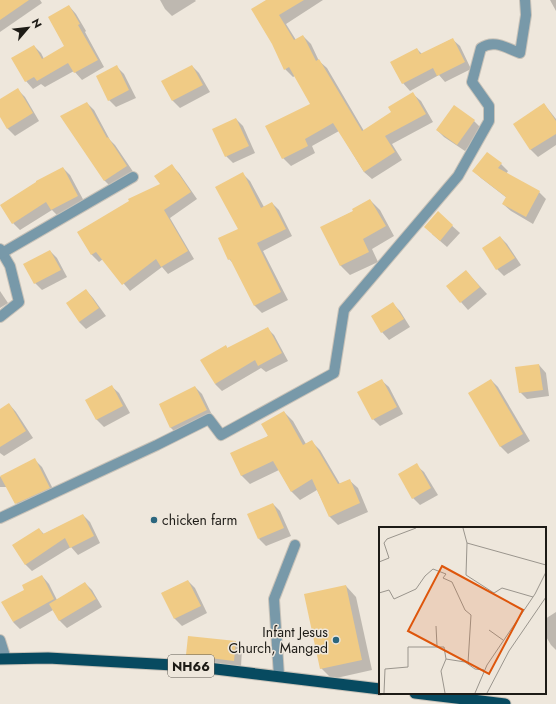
<svg xmlns="http://www.w3.org/2000/svg" width="556" height="704" font-family="Jost,sans-serif">
<rect width="100%" height="100%" fill="#eee7dc"/>
<g fill="#0003">
<polygon points="10,0 40,0 42,3 0,32 0,6"/>
<polygon points="160,0 195,0 196,1 172,16 165,9"/>
<polygon points="268,0 323,0 286,24 296,40 303,36 311,44 319,61 327,68 364,131 393,113 413,94 421,101 433,122 392,144 402,160 372,179 364,172 339,131 312,146 315,153 291,166 283,158 311,104 295,76 293,77 285,69"/>
<polygon points="550,0 556,0 556,11"/>
<polygon points="69,6 76,14 86,31 85,32 104,67 82,80 74,71 45,87 41,84 33,89 26,81 13,58 34,46 41,53 44,59 66,47"/>
<polygon points="452,39 460,46 471,69 445,82 439,75 410,91 403,83 417,49 422,54"/>
<polygon points="192,66 199,73 210,92 180,108 173,101 163,81"/>
<polygon points="117,67 124,74 136,98 116,107 109,100"/>
<polygon points="18,90 25,97 39,121 15,136 8,129 0,115 0,101"/>
<polygon points="87,103 94,110 110,140 115,145 134,173 112,188 104,180"/>
<polygon points="544,104 556,119 556,145 538,157 531,150 515,124"/>
<polygon points="236,119 243,126 255,153 233,163 226,156"/>
<polygon points="474,121 481,128 465,151 444,137 437,130"/>
<polygon points="501,164 508,171 506,174 539,192 546,199 533,224 511,211 503,204 507,198 481,178 474,171"/>
<polygon points="172,166 179,173 197,199 170,218 194,259 168,274 162,267 130,291 103,259 99,262 92,255 78,232 161,185"/>
<polygon points="63,168 70,175 85,203 59,217 52,210 20,230 13,223"/>
<polygon points="243,174 250,181 264,207 272,203 279,210 292,236 263,251 288,300 262,313 255,306 234,264 229,259 239,230"/>
<polygon points="370,200 380,210 394,236 372,249 378,262 350,275 341,266 322,227 354,211"/>
<polygon points="438,213 460,233 447,247 432,234"/>
<polygon points="500,237 507,244 521,265 504,276 497,269 483,248"/>
<polygon points="50,251 57,258 67,277 42,290 35,283"/>
<polygon points="466,271 487,294 468,310 447,286"/>
<polygon points="86,290 93,298 106,316 86,329 79,322"/>
<polygon points="0,291 8,303 0,308"/>
<polygon points="393,304 400,311 410,327 389,340 382,332 372,316"/>
<polygon points="267,328 274,335 288,361 266,372 261,368 222,391 215,384 226,346 228,349"/>
<polygon points="539,365 546,373 549,396 527,399 520,392"/>
<polygon points="381,380 389,387 403,414 380,426 373,419"/>
<polygon points="491,380 498,387 530,441 508,454 501,447 469,393"/>
<polygon points="111,386 119,393 130,413 104,427 97,420 87,400"/>
<polygon points="195,387 202,394 213,417 178,435 171,428 160,405"/>
<polygon points="9,404 16,412 33,438 4,456 0,453 0,410"/>
<polygon points="284,412 293,421 306,444 311,441 320,450 340,484 349,480 358,488 368,512 338,525 330,517 317,490 300,500 291,491 279,470 250,484 241,475"/>
<polygon points="35,460 42,467 56,495 23,510 16,503 7,487 0,487 0,477"/>
<polygon points="416,465 424,472 438,495 420,505 413,498"/>
<polygon points="273,504 280,511 291,536 266,546 259,539"/>
<polygon points="83,515 90,522 100,543 78,555 71,547 32,571 25,564 39,529 44,534"/>
<polygon points="42,576 49,584 57,600 85,583 92,590 102,607 67,628 60,621 53,610 20,629 13,622 25,590"/>
<polygon points="188,581 195,588 207,613 182,626 175,619 162,593"/>
<polygon points="346,586 356,597 372,670 332,679 321,668"/>
<polygon points="556,612 556,650 551,645 545,635 545,619"/>
<polygon points="235,642 242,649 241,667 194,662 187,655"/>
</g>
<g fill="#f0cb85">
<polygon points="0,0 29,0 0,20"/>
<polygon points="266,0 304,0 279,15 294,40 303,35 316,61 319,59 362,131 391,112 388,107 413,92 426,114 385,136 395,152 364,172 333,123 305,139 308,146 282,159 265,126 310,104 289,67 284,70 272,44 251,9"/>
<polygon points="69,5 80,24 78,25 98,60 74,73 68,63 37,81 34,77 25,82 11,58 34,45 42,59 64,46 48,17"/>
<polygon points="453,38 465,62 437,76 433,68 402,84 390,62 417,48 420,54"/>
<polygon points="117,65 129,90 108,101 96,76"/>
<polygon points="192,65 203,85 172,101 161,81"/>
<polygon points="18,88 33,113 7,129 0,117 0,99"/>
<polygon points="87,102 107,138 108,137 127,166 104,181 60,116"/>
<polygon points="544,103 556,121 556,134 530,150 513,124"/>
<polygon points="454,105 475,120 457,145 436,130"/>
<polygon points="236,118 249,146 225,157 212,129"/>
<polygon points="487,152 502,163 498,168 540,191 526,217 502,204 506,197 472,171"/>
<polygon points="172,164 191,192 164,210 188,251 161,267 156,259 122,285 96,252 91,255 77,232 129,201 128,199 160,184 154,176"/>
<polygon points="63,167 78,196 51,210 46,202 12,224 0,205 36,182 36,181"/>
<polygon points="243,172 261,208 272,202 286,229 257,243 281,292 254,306 230,259 228,260 218,238 238,229 215,187"/>
<polygon points="370,199 386,226 363,239 369,252 340,266 320,227 353,211 352,209"/>
<polygon points="438,211 453,225 440,241 424,227"/>
<polygon points="500,236 515,258 496,270 482,248"/>
<polygon points="50,250 61,270 34,284 23,264"/>
<polygon points="466,270 480,287 460,303 446,286"/>
<polygon points="86,289 99,308 79,322 66,303"/>
<polygon points="393,302 404,319 381,333 371,316"/>
<polygon points="268,327 282,353 258,366 255,360 215,384 200,360 226,345 227,348"/>
<polygon points="539,364 543,390 519,393 515,367"/>
<polygon points="382,379 397,407 372,420 357,392"/>
<polygon points="491,379 523,434 500,447 468,393"/>
<polygon points="112,385 123,406 96,420 85,400"/>
<polygon points="195,386 207,410 170,428 159,404"/>
<polygon points="9,403 26,431 0,447 0,409"/>
<polygon points="284,411 303,445 312,440 338,484 350,479 360,503 329,517 312,479 291,492 273,461 241,476 230,453 268,436 261,424"/>
<polygon points="35,458 50,488 15,504 0,476"/>
<polygon points="417,463 431,488 412,499 398,474"/>
<polygon points="273,503 284,528 258,539 247,514"/>
<polygon points="83,514 94,536 70,548 65,538 25,565 12,545 39,528 43,534"/>
<polygon points="42,575 54,599 13,622 1,602 24,590 22,585"/>
<polygon points="188,580 201,606 174,619 161,593"/>
<polygon points="85,582 96,599 59,621 49,604"/>
<polygon points="346,585 362,660 320,669 304,594"/>
<polygon points="188,636 236,641 234,661 186,655"/>
</g>
<g fill="none" stroke-linecap="round" stroke-linejoin="round">
<g stroke="#c8c2b8" stroke-width="12">
<g id="minor">
<polyline points="0,249 10,266 19,302 0,317"/>
<polyline points="2,253 133,177"/>
<path d="M0,518L157,445L209,419L221,435L334,373L344,310L458,176L489,121V106L472,82L481,48C494,39 506,48 520,53L526,15L525,0"/>
<polyline points="0,640 6,659"/>
<polyline points="279,676 274,599 295,545"/>
</g>
</g>
<g stroke="#c8c2b8" stroke-width="13">
<g id="trunk">
<polyline points="0,659 48,658 191,666 380,689"/>
<polyline points="415,693 505,704"/>
</g>
</g>
<use href="#minor" stroke="#7899a9" stroke-width="10"/>
<use href="#trunk" stroke="#074a60" stroke-width="11"/>
</g>
<g fill="#2b667e" stroke="#eee7dc" stroke-width="1.5">
<circle cx="154" cy="520" r="4"/>
<circle cx="336" cy="640" r="4"/>
</g>
<g text-anchor="middle" dominant-baseline="central" stroke-width="3" stroke-linejoin="round" paint-order="stroke">
<rect fill="#eee7dc" stroke="#5c5851" stroke-width="1" x="168" y="655" width="46" height="22" rx="3"/>
<g font-size="13" font-weight="bold" fill="#1d1b16">
<text x="191" y="666">NH66</text>
</g>
<g font-size="14" fill="#1d1b16" stroke="#eee7dc" text-anchor="start">
<text x="162" y="520">chicken farm</text>
<text x="328" y="632" text-anchor="end">Infant Jesus<tspan x="328" dy="16">Church, Mangad</tspan></text>
</g>
</g>
<g transform="translate(379 527)">
<rect width="167" height="167" fill="#eee7dc"/>
<path fill="none" stroke="#9a958d" stroke-width="1" d="M84,1L88,16L167,38M88,16L87,48L115,66L123,61L154,70M0,35L10,31L5,16L8,12L37,1M0,66L10,63L15,72L37,62L46,49L54,42L67,47L64,51L73,55L86,83L92,88L89,136M57,99L58,119M110,103L124,113M5,166L6,142L29,140V120H65L67,132M66,166L62,144L67,132L86,135L96,142L105,143M96,166L108,138L156,67L167,45M108,166L130,124L167,70"/>
<path fill="#de560c" fill-opacity="0.15" stroke="#de560c" stroke-width="2" d="M63,39L144,83L110,147L29,104Z"/>
<rect width="167" height="167" fill="none" stroke="#1d1b16" stroke-width="2"/>
</g>
<g transform="translate(28 28) rotate(62)" stroke="#eee7dc" stroke-width="3" paint-order="stroke">
<path d="M0-3L7 15L0 10L-7 15Z" fill="#1d1b16"/>
<text y="-6" font-size="11" font-weight="bold" text-anchor="middle" fill="#1d1b16">N</text>
</g>
</svg>
